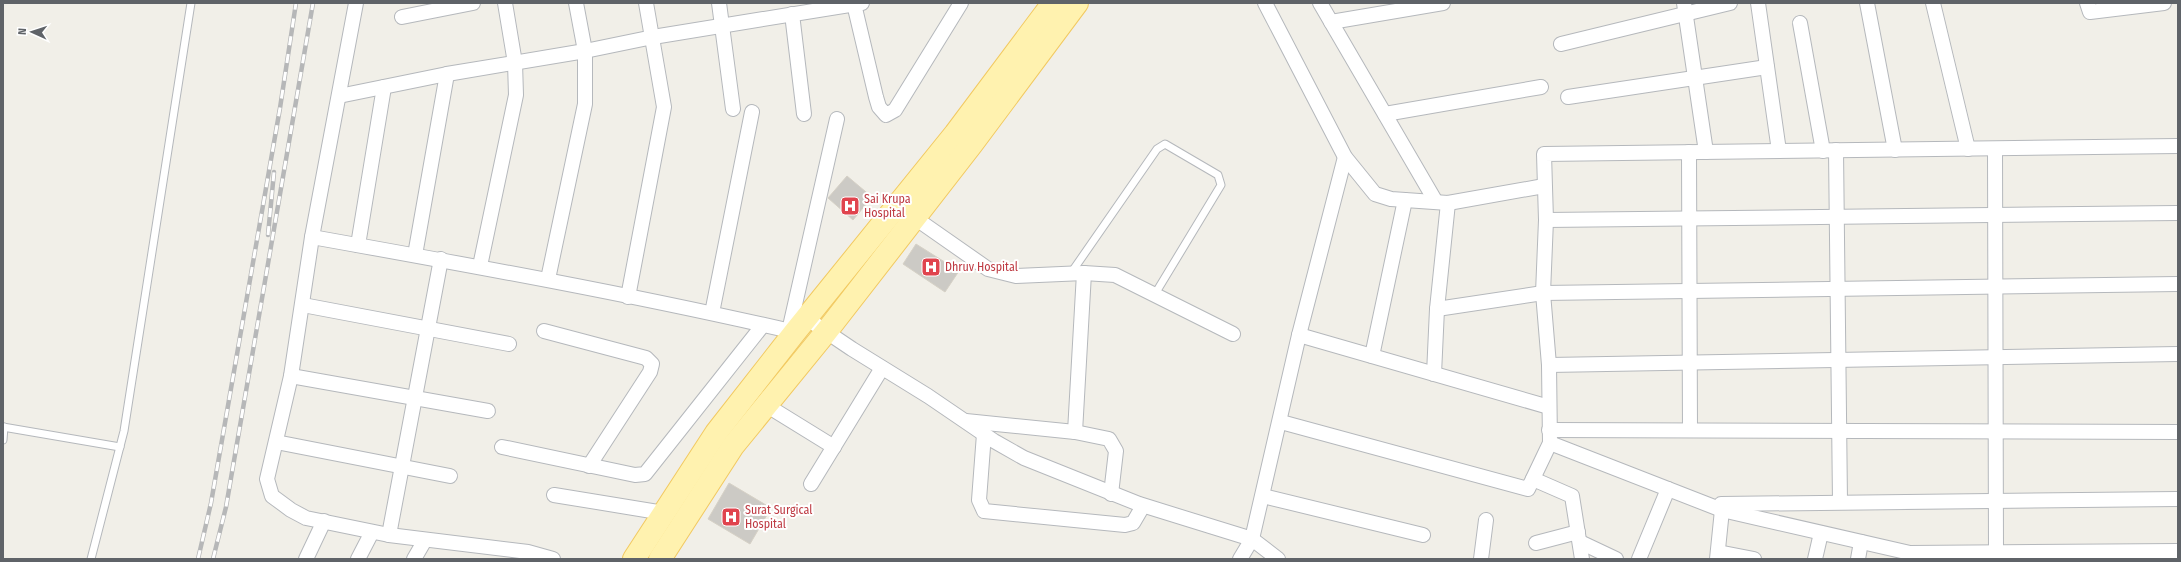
<svg xmlns="http://www.w3.org/2000/svg" width="2181" height="562" font-family="'Fira Sans Condensed',sans-serif">
<rect width="100%" height="100%" fill="#f1efe8"/>
<g fill="#cccac5" stroke="#d6d1c6">
<polygon points="847,176 872,197 853,220 828,198"/>
<polygon points="916,244 959,271 945,292 903,264"/>
<polygon points="729,483 771,508 750,544 708,519"/>
</g>
<g fill="none" stroke-linecap="round" stroke-linejoin="round">
<g stroke="#b5b8bc" stroke-width="9">
<g id="service">
<polyline points="1071,273 1157,149 1165,144 1218,175 1221,185 1155,294"/>
<polyline points="3,427 120,447"/>
<polyline points="3,440 4,427"/>
<polyline points="91,559 124,431 191,3"/>
</g>
</g>
<g stroke="#b5b8bc" stroke-width="16">
<g id="minor">
<polyline points="356,3 312,237 291,376 267,479 272,496 291,510 306,518 389,535 528,552 553,559"/>
<polyline points="719,3 733,109"/>
<polyline points="1265,3 1345,157 1375,194 1391,199 1448,203 1544,186"/>
<polyline points="1320,3 1436,202"/>
<polyline points="1684,3 1706,152"/>
<polyline points="1758,3 1779,151"/>
<polyline points="1867,3 1895,150"/>
<polyline points="1933,3 1968,149"/>
<polyline points="2087,3 2090,12 2164,3"/>
<polyline points="854,4 876,97 879,107 886,115 895,110 961,3"/>
<polyline points="792,14 804,114"/>
<polyline points="402,17 473,3"/>
<polyline points="1331,22 1443,3"/>
<polyline points="1800,23 1823,151"/>
<polyline points="1561,44 1730,3"/>
<polyline points="339,96 447,74 585,51 653,37 862,3"/>
<polyline points="1568,97 1767,67"/>
<polyline points="1385,114 1541,87"/>
<polyline points="1995,149 1996,553"/>
<polyline points="1836,150 1840,502"/>
<polyline points="1689,152 1690,430"/>
<polyline points="915,218 988,269 1016,276 1084,273 1115,275 1233,334"/>
<polyline points="1546,220 2178,213"/>
<path d="M312,237C474,266 635,295 795,332"/>
<polyline points="358,245 384,87"/>
<polyline points="415,255 447,74"/>
<polyline points="480,266 516,95 515,63 505,3"/>
<polyline points="548,279 585,104 585,51 576,3"/>
<polyline points="628,297 664,107 646,3"/>
<polyline points="303,305 509,344"/>
<polyline points="1437,309 1543,293 2178,284"/>
<polyline points="712,313 752,112"/>
<polyline points="806,318 852,349 928,396 994,441 1024,458 1139,504 1252,539 1278,559"/>
<polyline points="544,331 646,358 652,364 650,372 589,466"/>
<polyline points="789,331 837,119"/>
<polyline points="1299,335 1549,407"/>
<polyline points="1372,356 1405,200"/>
<polyline points="1549,365 2178,354"/>
<polyline points="1434,374 1437,309 1448,203"/>
<polyline points="291,376 488,411"/>
<polyline points="766,405 834,447"/>
<polyline points="966,421 1075,432 1109,439 1116,451 1111,494"/>
<polyline points="1281,422 1528,489 1550,443 1549,365 1543,293 1546,220 1544,154 2178,146"/>
<polyline points="1549,430 2178,432"/>
<polyline points="1075,432 1084,273"/>
<polyline points="984,434 979,500 984,511 1125,525 1133,523 1143,506"/>
<polyline points="276,442 450,476"/>
<polyline points="1550,443 1722,510 1910,553 2178,551"/>
<polyline points="502,447 635,475 645,474 763,325"/>
<polyline points="1533,479 1572,496 1582,559"/>
<polyline points="811,484 882,368"/>
<polyline points="554,495 664,513"/>
<polyline points="1263,496 1423,535"/>
<polyline points="1721,504 2178,499"/>
<polyline points="389,535 441,259"/>
<polyline points="1580,542 1616,559"/>
<polyline points="1536,543 1578,532"/>
<polyline points="1718,552 1754,559"/>
<polyline points="306,559 324,521"/>
<polyline points="358,559 372,532"/>
<polyline points="414,559 425,540"/>
<polyline points="1240,559 1252,539 1299,335 1345,157"/>
<polyline points="1481,559 1486,520"/>
<polyline points="1639,559 1668,489"/>
<polyline points="1717,559 1722,510"/>
<polyline points="1815,559 1821,533"/>
<polyline points="1858,559 1861,542"/>
</g>
</g>
<g stroke="#f2c960" stroke-width="24">
<g id="primary">
<polyline points="634,559 716,433 795,332 955,134 1053,3"/>
<polyline points="660,559 733,446 826,332 972,144 1077,3"/>
</g>
</g>
<use href="#service" stroke="#fff" stroke-width="7"/>
<use href="#minor" stroke="#fff" stroke-width="14"/>
<use href="#primary" stroke="#fff2af" stroke-width="22"/>
<g stroke="#b6b7b8" stroke-width="4.5">
<g id="rail">
<polyline points="268,235 274,172"/>
<polyline points="198,559 211,503 280,108 296,3"/>
<polyline points="213,559 226,507 313,3"/>
</g>
</g>
<use href="#rail" stroke="#fff" stroke-width="3" stroke-dasharray="9" stroke-linecap="butt"/>
</g>
<defs>
<g id="hospital-square" transform="scale(1)"><rect x="-9" y="-9" width="18" height="18" rx="4" fill="#e0444e" stroke="#fff"/><path d="M-5-5h3v3.5h4V-5h3V5h-3V1.5h-4V5h-3Z" fill="#fff"/></g>
</defs>
<g fill-rule="evenodd">
<use href="#hospital-square" x="850" y="206"/>
<use href="#hospital-square" x="931" y="267"/>
<use href="#hospital-square" x="731" y="517"/>
</g>
<g text-anchor="middle" dominant-baseline="central" stroke-width="4" stroke-linejoin="round" paint-order="stroke">
<g font-size="12" fill="#be3a42" stroke="#fff" text-anchor="start">
<text x="864" y="199">Sai Krupa<tspan x="864" dy="14">Hospital</tspan></text>
<text x="945" y="267">Dhruv Hospital</text>
<text x="745" y="510">Surat Surgical<tspan x="745" dy="14">Hospital</tspan></text>
</g>
</g>
<rect width="2181" height="562" fill="none" stroke="#5f6368" stroke-width="8"/>
<g transform="translate(32 32) rotate(273)" stroke="#ffffff" stroke-width="3" paint-order="stroke">
<path d="M0-3L7 15L0 10L-7 15Z" fill="#5f6368"/>
<text y="-6" font-size="11" font-weight="bold" text-anchor="middle" fill="#5f6368">N</text>
</g>
</svg>
